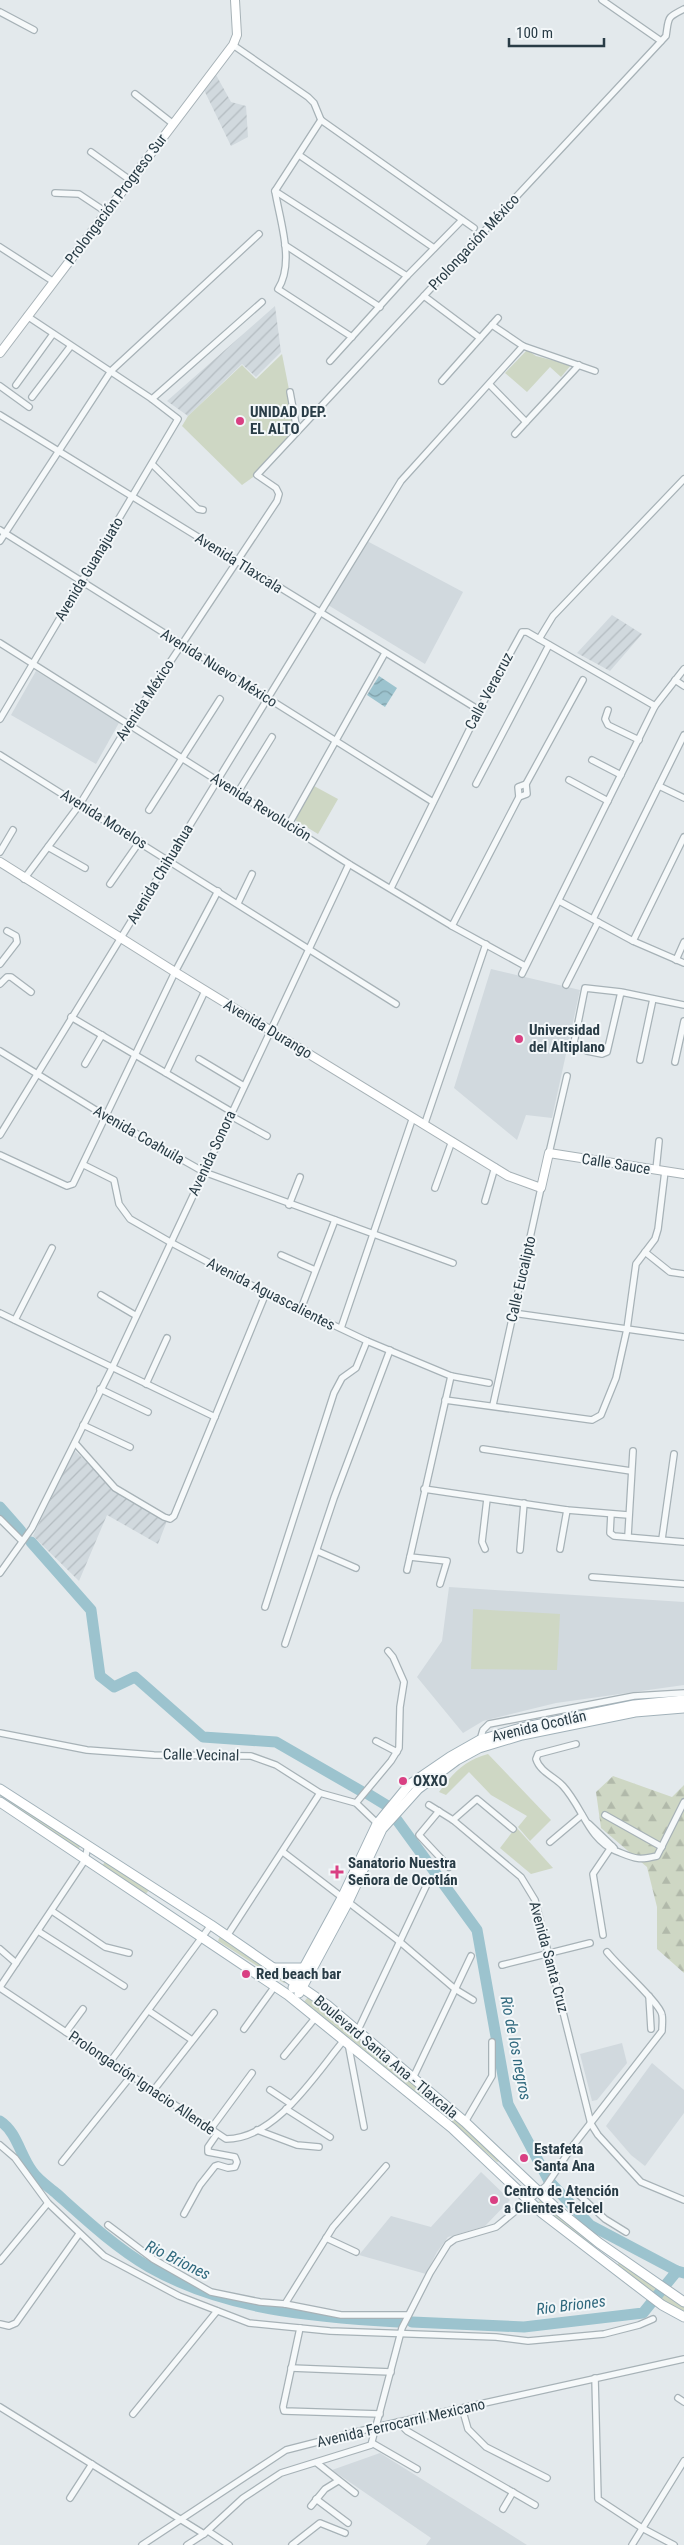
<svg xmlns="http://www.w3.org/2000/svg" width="684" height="2545" font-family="'Roboto Condensed',sans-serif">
<defs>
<pattern id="industrial-furrows" width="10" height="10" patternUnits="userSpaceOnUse" patternTransform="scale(1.25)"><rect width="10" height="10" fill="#d1d9de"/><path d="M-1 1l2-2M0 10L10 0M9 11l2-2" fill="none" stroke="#b3bbc0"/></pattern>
<pattern id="forest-firs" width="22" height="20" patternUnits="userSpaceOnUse" patternTransform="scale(1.25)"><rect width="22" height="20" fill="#ced7c4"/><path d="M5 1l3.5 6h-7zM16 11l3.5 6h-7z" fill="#b1b9aa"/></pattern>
<pattern id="water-waves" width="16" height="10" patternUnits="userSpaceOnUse" patternTransform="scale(1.25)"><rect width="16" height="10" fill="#9cc3ce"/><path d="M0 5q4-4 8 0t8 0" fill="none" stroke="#7fa0a9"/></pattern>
</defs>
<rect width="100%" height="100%" fill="#e3e9ec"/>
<g fill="#d1d9de">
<polygon points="367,541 463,592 425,664 328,605"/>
<polygon points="36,671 120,721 96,764 11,715"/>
<polygon points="491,969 580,990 552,1118 526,1115 517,1140 454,1088"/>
<polygon points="449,1587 684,1602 684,1685 556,1703 483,1721 463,1733 417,1677 442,1641"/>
<polygon points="622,2043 627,2063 597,2100 592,2101 580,2054"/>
<polygon points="652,2063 684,2090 684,2113 645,2166 631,2155 606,2126"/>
<polygon points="481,2172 510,2200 485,2226 448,2237 437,2252 426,2274 359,2255 391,2216 431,2227"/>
<polygon points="380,2453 527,2545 426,2545 431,2538 332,2470"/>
</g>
<g fill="url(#industrial-furrows)">
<polygon points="215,73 231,102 246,106 248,137 231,146 204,90"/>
<polygon points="275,306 281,352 256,377 242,364 188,416 167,401"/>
<polygon points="612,615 642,634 610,671 577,653"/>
<polygon points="74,1450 117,1491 167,1521 158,1544 107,1515 79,1581 33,1536"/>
</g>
<polygon fill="url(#forest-firs)" points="613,1776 672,1797 684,1785 684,1973 657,1949 657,1907 647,1867 601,1828 596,1792"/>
<g fill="#ced7c4">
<polygon points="527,350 536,356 571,365 561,377 550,367 527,392 505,373"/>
<polygon points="282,354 297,430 256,475 242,485 182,426 188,416 242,365 256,379"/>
<polygon points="314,786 338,799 318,834 295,820"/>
<polygon points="473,1609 560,1614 557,1670 471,1669"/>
<path d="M488,1754L551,1820L530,1841L518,1827L527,1816L491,1795L469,1772L446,1795L439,1792C453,1773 465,1760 488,1754Z"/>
<polygon points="0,1792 81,1845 78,1850 0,1796"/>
<polygon points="516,1827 553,1868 531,1874 500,1848"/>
<polygon points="105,1861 149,1890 145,1895 102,1867"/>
<polygon points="220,1936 288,1983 284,1983 218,1941"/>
<polygon points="308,1997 323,2008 430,2096 421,2098 352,2040 303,2003"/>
<polygon points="438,2110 452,2115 502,2160 497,2162"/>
<polygon points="541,2199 557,2215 593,2244 592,2248 538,2203"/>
<polygon points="621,2259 684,2304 684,2315 615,2269"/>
</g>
<polygon fill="url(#water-waves)" points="379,676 397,688 385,707 367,695"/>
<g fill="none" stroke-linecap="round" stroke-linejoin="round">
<g stroke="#9cc3ce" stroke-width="11">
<polyline points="0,1507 21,1531"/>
<polyline points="31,1542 91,1610 100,1676 114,1687 135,1677 203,1737 276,1742 361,1791"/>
<polyline points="368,1794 386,1805 477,1930 508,2104 549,2181 590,2225 677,2271"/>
<path d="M0,2121C17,2132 20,2155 32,2171C38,2180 49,2187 57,2194C86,2220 115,2247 149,2267C225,2310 313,2317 398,2322"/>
<polyline points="412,2322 524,2327 643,2313 677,2271 684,2273"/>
</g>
<g stroke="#a7b2b7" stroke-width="8">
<g id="street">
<polyline points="602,0 661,41"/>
<polyline points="0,12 34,30"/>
<polyline points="233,45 308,97 314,103 321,120"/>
<polyline points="135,94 172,123"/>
<path d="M321,120L275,191C280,221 295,263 278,289L352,337"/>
<polyline points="321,120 474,228"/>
<polyline points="91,152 130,180"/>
<polyline points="299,155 434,248"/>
<polyline points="275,191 407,276"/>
<polyline points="55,193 79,194 106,212"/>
<polyline points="285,245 380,307"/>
<polyline points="0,247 54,282"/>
<polyline points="424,296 480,338"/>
<polyline points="492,325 523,346 595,371"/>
<polyline points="330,361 407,276 462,220"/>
<polyline points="442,381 498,318"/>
<polyline points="16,385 53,334"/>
<polyline points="490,385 526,422"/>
<polyline points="0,386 29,407"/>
<polyline points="290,392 297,430"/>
<polyline points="32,397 70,347"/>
<polyline points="152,399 262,302"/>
<polyline points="0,415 479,710"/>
<polyline points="515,434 579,365"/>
<polyline points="152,464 198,509 203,510"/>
<polyline points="0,530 433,802"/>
<polyline points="0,541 111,371 259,234"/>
<polyline points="539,639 553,616 684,479"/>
<polyline points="0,643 349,864 452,926 525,966"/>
<polyline points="675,680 684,686"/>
<polyline points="608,710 605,719 608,725 639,740"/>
<polyline points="0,719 178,419 152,399 27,316"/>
<polyline points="0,755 396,1004"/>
<polyline points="592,760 621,775"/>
<polyline points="569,780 608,801"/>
<polyline points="476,784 549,645"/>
<polyline points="659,786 684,798"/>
<polyline points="238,792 272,737"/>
<polyline points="519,797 527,794 526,784 583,680"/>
<polyline points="149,810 220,699"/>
<polyline points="289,824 385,653"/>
<polyline points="48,847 85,868"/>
<polyline points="0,852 13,830"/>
<path d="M24,879L80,804L129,724L277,501L279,494L276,488L257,475L666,36C669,17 666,18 684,9"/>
<polyline points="110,884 140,841"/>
<polyline points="391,888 479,710 522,632 527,632 655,706"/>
<polyline points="559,901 633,941 684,963"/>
<polyline points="238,903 252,874"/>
<polyline points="593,919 684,735"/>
<polyline points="452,926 519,797 518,787 526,784"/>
<polyline points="633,941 684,837"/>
<polyline points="676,960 684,942"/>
<polyline points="0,964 17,942 16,936 7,931"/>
<polyline points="522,974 655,706 684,669"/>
<polyline points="0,984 7,977 11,977 31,992"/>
<polyline points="566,985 598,922"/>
<polyline points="621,992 607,1052 602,1054 587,1051 574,1043 585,988 621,992 684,1005"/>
<polyline points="71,1017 232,1112"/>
<polyline points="0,1051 107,1117 204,1172 453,1263"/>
<polyline points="199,1059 244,1086"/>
<polyline points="640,1060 653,999"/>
<polyline points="675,1062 684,1021"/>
<polyline points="85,1064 102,1035"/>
<polyline points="166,1073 205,991"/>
<polyline points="231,1116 267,1136"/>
<polyline points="425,1123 486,944"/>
<polyline points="0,1135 401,481 523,346"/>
<polyline points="549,1153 567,1076"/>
<polyline points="0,1155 67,1186 73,1184 175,972 218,891"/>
<polyline points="84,1165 114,1180 119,1204 130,1219 170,1242 266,1293 367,1341 451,1376 489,1383"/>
<polyline points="656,1170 659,1141"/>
<polyline points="435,1188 452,1141"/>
<polyline points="485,1201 495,1167"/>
<polyline points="289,1205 300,1177"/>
<polyline points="645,1252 670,1272 684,1274"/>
<polyline points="281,1255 315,1270"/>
<polyline points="101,1295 135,1315"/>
<polyline points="301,1309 335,1220"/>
<polyline points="0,1313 215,1417"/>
<polyline points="513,1313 684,1337"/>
<polyline points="15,1320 52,1248"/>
<polyline points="341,1328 413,1117"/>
<polyline points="146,1384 167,1338"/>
<polyline points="100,1389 148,1412"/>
<polyline points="445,1400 592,1420 601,1415 616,1378 627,1329 636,1264 655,1239 658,1229 665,1171"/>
<polyline points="493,1405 541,1188"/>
<polyline points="83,1425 130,1447"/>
<polyline points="75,1443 115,1488 164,1517 170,1519 174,1516 266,1293"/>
<polyline points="483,1449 631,1471"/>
<polyline points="424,1489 567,1510 628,1515"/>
<polyline points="611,1514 610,1533 614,1536 684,1542"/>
<polyline points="0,1519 22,1541"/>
<polyline points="628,1536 633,1451"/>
<polyline points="662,1539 674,1454"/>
<polyline points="485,1549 482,1542 487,1499"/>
<polyline points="560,1549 567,1510"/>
<polyline points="520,1550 524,1503"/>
<polyline points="317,1551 356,1568"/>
<polyline points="410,1557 447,1561 440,1584"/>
<polyline points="407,1570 451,1376"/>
<polyline points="0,1573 32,1528 112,1368 349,864"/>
<polyline points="592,1577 684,1584"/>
<polyline points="265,1607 334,1393 342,1378 356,1368 367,1341"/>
<polyline points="285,1644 334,1498 390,1350"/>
<polyline points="0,1733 87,1750 154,1755 251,1756 276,1765 320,1793 356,1803 379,1825"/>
<polyline points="480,1740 483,1730 489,1724 634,1696 684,1693"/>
<polyline points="376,1741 397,1752"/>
<path d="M576,1744L538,1754L536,1759C540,1772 555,1777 563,1786C583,1808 588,1839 616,1851C634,1858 637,1861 657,1856L684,1802"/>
<polyline points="356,1803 391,1761 399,1748 400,1707 404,1682 393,1657 388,1651"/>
<polyline points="429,1805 453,1820 521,1877 535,1900 591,2124 598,2135 641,2182 684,2200"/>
<polyline points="439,1811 419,1835 449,1867"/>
<polyline points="605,1815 662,1847"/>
<polyline points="453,1820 477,1799 513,1829"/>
<polyline points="589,1824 614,1848"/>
<polyline points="550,1842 582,1815"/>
<polyline points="283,1852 399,1941 455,1989 473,2000"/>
<polyline points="52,1911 105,1947 129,1953"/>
<polyline points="38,1931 124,1986"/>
<polyline points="603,1935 593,1874 612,1846"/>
<polyline points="227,1936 320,1793"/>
<polyline points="0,1949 16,1963"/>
<polyline points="502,1965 590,1943"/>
<polyline points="0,1987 85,1860 88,1845"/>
<path d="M0,1988L226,2139C276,2139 315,2075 344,2040"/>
<polyline points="649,1996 651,2029"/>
<polyline points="149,2011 192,2040"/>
<polyline points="244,2029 275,1986"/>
<polyline points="358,2030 428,1882"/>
<polyline points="66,2032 83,2009"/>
<polyline points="348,2043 364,2127"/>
<polyline points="284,2056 316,2017"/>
<polyline points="110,2062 211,1925"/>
<polyline points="413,2078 471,1956"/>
<polyline points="270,2090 291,2104"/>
<polyline points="153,2091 214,2013"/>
<polyline points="286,2109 330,2137"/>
<polyline points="465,2122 492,2076 492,2042"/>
<polyline points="210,2130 252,2073"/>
<polyline points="257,2130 297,2145 319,2147"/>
<polyline points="0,2145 15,2158 48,2203 104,2256 179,2296 249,2323 330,2331 496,2337 528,2341 604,2334 639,2325 653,2319"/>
<polyline points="62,2162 131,2076"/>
<polyline points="578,2194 605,2219 626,2232"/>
<polyline points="184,2214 200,2185 215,2166 218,2165 228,2168 235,2167 237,2162 235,2157 208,2152 208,2147 217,2134"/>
<polyline points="108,2225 153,2259 211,2292 260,2302 285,2304 341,2315 408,2315"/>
<polyline points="326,2238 356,2252"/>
<polyline points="0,2261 48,2203"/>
<polyline points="285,2304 333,2227 386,2166"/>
<polyline points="0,2324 9,2326 16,2323 79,2234"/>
<polyline points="300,2328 283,2407 284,2411 380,2414"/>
<polyline points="291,2368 391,2372"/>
<polyline points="595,2378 598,2499 642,2528 674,2545"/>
<polyline points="678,2398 684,2402"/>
<polyline points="0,2407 204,2534"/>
<polyline points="462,2408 468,2429 486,2447 547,2478"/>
<polyline points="133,2414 217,2311"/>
<polyline points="398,2422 407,2431 535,2505"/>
<polyline points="372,2443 417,2469"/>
<polyline points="317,2463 355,2493"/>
<polyline points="70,2498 92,2464"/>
<polyline points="316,2499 348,2523"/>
<polyline points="311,2506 325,2489 338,2481"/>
<polyline points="503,2509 513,2492"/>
<polyline points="208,2531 229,2545"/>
<polyline points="142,2545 286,2450 376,2427 684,2359"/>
<path d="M187,2545L204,2534L243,2498L281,2473L371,2445L402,2328L430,2273L448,2244L455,2239L496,2227L546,2186L572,2147L662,2031C662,2026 663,2020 662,2015C661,2004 618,1966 607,1952"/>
<polyline points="292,2545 320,2523 345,2533"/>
<polyline points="632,2545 684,2461"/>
</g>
</g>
<g stroke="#a7b2b7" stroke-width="10">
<g id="secondary">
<polyline points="0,353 233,45 237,35 235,0"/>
<polyline points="0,862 175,972 508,1176 541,1188 549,1153 684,1174"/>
</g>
</g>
<g stroke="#a1b1b9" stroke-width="11">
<g id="primary">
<polyline points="0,1789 211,1925 327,2005 465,2122 558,2210 599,2243 684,2302"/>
<polyline points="0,1802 288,1995 452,2128 542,2213 662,2305 684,2317"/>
<polyline points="275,1968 305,1968"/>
<polyline points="293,1988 342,1898 377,1824 409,1785 450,1757 480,1740 521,1728 634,1705 684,1700"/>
<polyline points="299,1993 348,1902 382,1829 418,1789 457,1760 479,1748 522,1735 635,1712 684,1708"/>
</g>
</g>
<use href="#street" stroke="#f6f9fa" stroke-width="5.5"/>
<use href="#secondary" stroke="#fff" stroke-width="8"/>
<use href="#primary" stroke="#fff" stroke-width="9"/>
</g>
<g fill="#d94083" stroke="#f3f7f9" stroke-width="2">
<circle cx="240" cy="421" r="5"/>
<circle cx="519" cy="1039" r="5"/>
<circle cx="403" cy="1781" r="5"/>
<path d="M334.5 1864.5h5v5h5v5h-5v5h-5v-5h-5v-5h5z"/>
<circle cx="246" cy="1974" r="5"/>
<circle cx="524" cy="2158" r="5"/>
<circle cx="494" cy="2200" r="5"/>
</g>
<g text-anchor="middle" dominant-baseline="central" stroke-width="4" stroke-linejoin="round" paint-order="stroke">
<g font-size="15" fill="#293c46" stroke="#f3f7f9">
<text transform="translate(116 199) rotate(-53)">Prolongación Progreso Sur</text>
<text transform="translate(474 242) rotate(-47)">Prolongación México</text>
<text transform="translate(239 563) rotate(32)">Avenida Tlaxcala</text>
<text transform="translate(89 569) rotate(-59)">Avenida Guanajuato</text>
<text transform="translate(219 668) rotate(32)">Avenida Nuevo México</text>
<text transform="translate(489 691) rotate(-62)">Calle Veracruz</text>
<text transform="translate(145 700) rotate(-57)">Avenida México</text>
<text transform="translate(261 807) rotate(32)">Avenida Revolución</text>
<text transform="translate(104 819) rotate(32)">Avenida Morelos</text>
<text transform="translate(160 874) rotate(-59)">Avenida Chihuahua</text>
<text transform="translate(268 1029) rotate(31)">Avenida Durango</text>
<text transform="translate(139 1135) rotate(30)">Avenida Coahuila</text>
<text transform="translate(212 1153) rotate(-65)">Avenida Sonora</text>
<text transform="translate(616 1164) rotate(9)">Calle Sauce</text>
<text transform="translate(521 1279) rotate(-77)">Calle Eucalipto</text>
<text transform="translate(271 1294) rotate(27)">Avenida Aguascalientes</text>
<text transform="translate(539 1726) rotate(-13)">Avenida Ocotlán</text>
<text transform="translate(201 1755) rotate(1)">Calle Vecinal</text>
<text transform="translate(549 1957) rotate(75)">Avenida Santa Cruz</text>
<text transform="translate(386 2057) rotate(40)">Boulevard Santa Ana - Tlaxcala</text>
<text transform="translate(142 2083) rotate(34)">Prolongación Ignacio Allende</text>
<text transform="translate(401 2423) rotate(-13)">Avenida Ferrocarril Mexicano</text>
</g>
<g font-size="15" font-weight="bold" fill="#293c46" stroke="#f3f7f9" text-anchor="start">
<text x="250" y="412">UNIDAD DEP.<tspan x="250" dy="17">EL ALTO</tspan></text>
<text x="529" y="1030">Universidad<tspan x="529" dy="17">del Altiplano</tspan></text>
<text x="413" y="1781">OXXO</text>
<text x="348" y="1863">Sanatorio Nuestra<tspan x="348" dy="17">Señora de Ocotlán</tspan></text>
<text x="256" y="1974">Red beach bar</text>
<text x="534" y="2149">Estafeta<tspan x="534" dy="17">Santa Ana</tspan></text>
<text x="504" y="2191">Centro de Atención<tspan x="504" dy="17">a Clientes Telcel</tspan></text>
</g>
<g font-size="16" font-style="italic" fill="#30697e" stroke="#f3f7f9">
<text transform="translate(516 2048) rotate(79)">Rio de los negros</text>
<text transform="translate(178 2260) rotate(26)">Rio Briones</text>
<text transform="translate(571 2305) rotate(-7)">Rio Briones</text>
</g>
</g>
<path d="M509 38v8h95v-8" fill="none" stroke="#293c46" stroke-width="2.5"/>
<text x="516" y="38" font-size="15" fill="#293c46" stroke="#f3f7f9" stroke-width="4" paint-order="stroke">100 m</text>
</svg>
